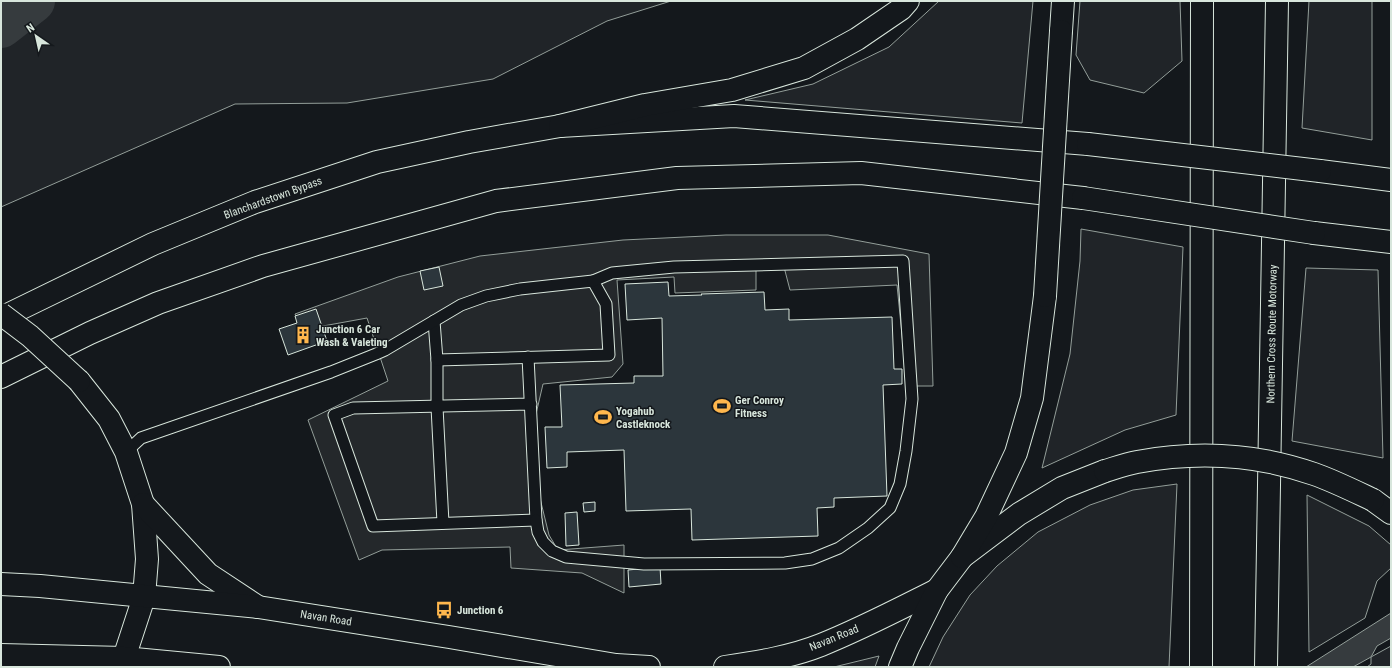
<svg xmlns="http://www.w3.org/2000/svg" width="1392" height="668" font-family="'Roboto Condensed',sans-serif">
<rect width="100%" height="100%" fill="#14181c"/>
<g fill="#202428" stroke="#939e99">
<polygon points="1,1 671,1 607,21 493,79 347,103 235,104 1,207"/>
<polygon points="939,1 1033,1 1022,123 745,100 813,84 889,47"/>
<polygon points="1080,1 1180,1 1182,61 1144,93 1090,80 1076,55"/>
<polygon points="1309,1 1372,1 1372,140 1302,128"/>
<polygon points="1081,229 1183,247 1176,415 1125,430 1042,468 1070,354 1080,261"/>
<polygon points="1306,268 1378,270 1383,458 1292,441"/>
<polygon points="1177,484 1169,667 929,667 943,637 970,595 997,566 1038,532 1090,505 1133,490"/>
<polygon points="1307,495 1369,526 1391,545 1391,568 1377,581 1365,618 1309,652"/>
<polygon points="1391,646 1391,667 1367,667 1371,664 1371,657"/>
<polygon points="879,656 875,667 834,667"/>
</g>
<polygon fill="#24282b" stroke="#939e99" points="726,235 828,235 929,254 933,386 907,386 897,285 790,290 784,267 756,268 756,290 675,293 674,277 617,280 623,364 612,377 543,384 533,427 536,482 549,535 558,550 624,545 624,593 582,573 511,568 510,547 382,550 359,560 308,420 388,381 367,318 301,330 295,314 398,277 480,256 623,240"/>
<polygon fill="#363b3e" stroke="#939e99" points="1391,613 1391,638 1377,646 1371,657 1353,667 1306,667"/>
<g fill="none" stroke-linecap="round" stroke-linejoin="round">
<polyline stroke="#363b3e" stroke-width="44" points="1,26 33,1"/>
</g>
<g fill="#2c363c" stroke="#d8e6dc">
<polygon points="439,267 443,286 424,290 420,271"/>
<polygon points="668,282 669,296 702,295 701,294 764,292 765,310 789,309 789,320 892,317 894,369 902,369 902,384 883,385 887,496 834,498 834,507 817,508 818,536 692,540 691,509 626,511 624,450 567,452 567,467 547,468 545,427 562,427 560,385 634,383 634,376 663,376 662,318 627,320 625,284"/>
<polygon points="316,309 327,341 288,355 279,329 297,323 295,316"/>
<polygon points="595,502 595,511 584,512 583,503"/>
<polygon points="577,512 579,545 566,546 565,513"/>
<polygon points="660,567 661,584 629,587 628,570"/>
</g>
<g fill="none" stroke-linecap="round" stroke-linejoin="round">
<g stroke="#d8e6dc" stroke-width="13">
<g id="service">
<polyline points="434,321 437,360 437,407 443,523"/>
<polyline points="528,357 536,520 373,526 334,415 353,408 531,404"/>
<polyline points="126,452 141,438 331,372 376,354 385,350 461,305 486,296 520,289 593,281 606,304 609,355 437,360"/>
<polyline points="536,520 538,532 543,542 552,551 566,557 644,564 785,563 812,559 839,548 868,528 890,508 900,484 906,451 912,399 903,261 674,267 612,273 593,281"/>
</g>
</g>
<g stroke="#d8e6dc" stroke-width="24">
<g id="tertiary">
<polyline points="79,381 109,419 126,452 143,504 147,559 144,597 124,658"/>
<polyline points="143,504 208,574 258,607"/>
</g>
</g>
<g stroke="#d8e6dc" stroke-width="24">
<g id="secondary">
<polyline points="1,584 40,586 258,607 449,637 616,665 649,667"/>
<path d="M725,667C758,662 791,657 821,645C861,629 899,609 937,590"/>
</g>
</g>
<g stroke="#d8e6dc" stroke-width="24">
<g id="trunk">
<polyline points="1320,171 1391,180"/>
<polyline points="1,318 153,244 255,202 377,162 469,142 560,126 734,116 1088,144"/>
<polyline points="1373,500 1391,513"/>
<polyline points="1,655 124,658 219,667"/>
<polyline points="900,667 908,648 937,590 962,557 1019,514 1062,488 1105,471"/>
</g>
</g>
<g stroke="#d8e6dc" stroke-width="24">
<g id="motorway">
<polyline points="1061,31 1063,1"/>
<polyline points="560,126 645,105 732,90 804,68 857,39 901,9 908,1"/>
<polyline points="1314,233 1391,242"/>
<polyline points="1,377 90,333 158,303 263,266 496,201 677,178 861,173 1083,198"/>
<polyline points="962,557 986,517 1016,453 1032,398 1045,296"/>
<polyline points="1201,667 1202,1"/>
<polyline points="1266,667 1277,1"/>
</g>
</g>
<use href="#service" stroke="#14181c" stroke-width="11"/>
<use href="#tertiary" stroke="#14181c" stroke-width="22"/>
<use href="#secondary" stroke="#14181c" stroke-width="22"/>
<use href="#trunk" stroke="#14181c" stroke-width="22"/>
<use href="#motorway" stroke="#14181c" stroke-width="22"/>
<g stroke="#d8e6dc" stroke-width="24" stroke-linecap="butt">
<polyline id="tertiary-bridge" points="1,314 30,336 79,381"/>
</g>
<g stroke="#d8e6dc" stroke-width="24" stroke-linecap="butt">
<g id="trunk-bridge">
<polyline points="1088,144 1320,171"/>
<path d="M1105,471C1115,468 1126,464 1137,462C1196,451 1257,454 1314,474C1334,481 1354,491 1373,500"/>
</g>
</g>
<g stroke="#d8e6dc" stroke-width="24" stroke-linecap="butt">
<g id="motorway-bridge">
<polyline points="1083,198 1314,233"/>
<polyline points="1045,296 1061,31"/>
</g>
</g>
<use href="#tertiary-bridge" stroke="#14181c" stroke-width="22"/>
<use href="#trunk-bridge" stroke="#14181c" stroke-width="22"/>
<use href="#motorway-bridge" stroke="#14181c" stroke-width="22"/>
</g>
<defs>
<g id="building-bare" transform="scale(1.38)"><path d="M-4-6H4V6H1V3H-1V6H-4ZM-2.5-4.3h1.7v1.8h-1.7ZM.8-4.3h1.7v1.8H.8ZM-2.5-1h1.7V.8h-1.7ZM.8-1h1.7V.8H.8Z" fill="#ffb74d" stroke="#14181c" stroke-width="2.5" paint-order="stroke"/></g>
<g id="stadium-bare" transform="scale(1.38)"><path d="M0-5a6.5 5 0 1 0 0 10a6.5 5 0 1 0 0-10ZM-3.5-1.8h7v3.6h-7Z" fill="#ffb74d" stroke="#14181c" stroke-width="2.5" paint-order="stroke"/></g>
<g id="bus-bare" transform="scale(1.38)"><path d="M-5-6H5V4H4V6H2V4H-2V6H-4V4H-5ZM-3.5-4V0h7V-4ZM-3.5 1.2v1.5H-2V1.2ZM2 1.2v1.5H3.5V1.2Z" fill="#ffb74d" stroke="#14181c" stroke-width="2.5" paint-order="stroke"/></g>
</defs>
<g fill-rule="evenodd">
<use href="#building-bare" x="303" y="335"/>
<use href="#stadium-bare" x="722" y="406"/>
<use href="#stadium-bare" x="603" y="417"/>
<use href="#bus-bare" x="444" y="610"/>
</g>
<g text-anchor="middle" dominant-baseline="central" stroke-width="3" stroke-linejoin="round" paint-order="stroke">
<g font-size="11" fill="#d8e6dc" stroke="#14181c">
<text transform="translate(273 198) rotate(-20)">Blanchardstown Bypass</text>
<text transform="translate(1272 334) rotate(-89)">Northern Cross Route Motorway</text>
<text transform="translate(326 618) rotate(9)">Navan Road</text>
<text transform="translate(834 638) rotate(-22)">Navan Road</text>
</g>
<g font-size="11" font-weight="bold" fill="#d8e6dc" stroke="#14181c" text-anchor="start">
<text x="316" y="329">Junction 6 Car<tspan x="316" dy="13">Wash &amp; Valeting</tspan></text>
<text x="735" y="400">Ger Conroy<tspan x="735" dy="13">Fitness</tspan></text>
<text x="616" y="411">Yogahub<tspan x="616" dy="13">Castleknock</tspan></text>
<text x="457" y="610">Junction 6</text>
</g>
</g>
<rect width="1392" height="668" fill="none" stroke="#d8e6dc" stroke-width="4"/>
<g transform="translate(36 36) rotate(326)" stroke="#14181c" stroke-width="3" paint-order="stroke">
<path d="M0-3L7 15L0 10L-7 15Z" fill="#d8e6dc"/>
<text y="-6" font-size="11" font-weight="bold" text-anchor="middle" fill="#d8e6dc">N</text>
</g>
</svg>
